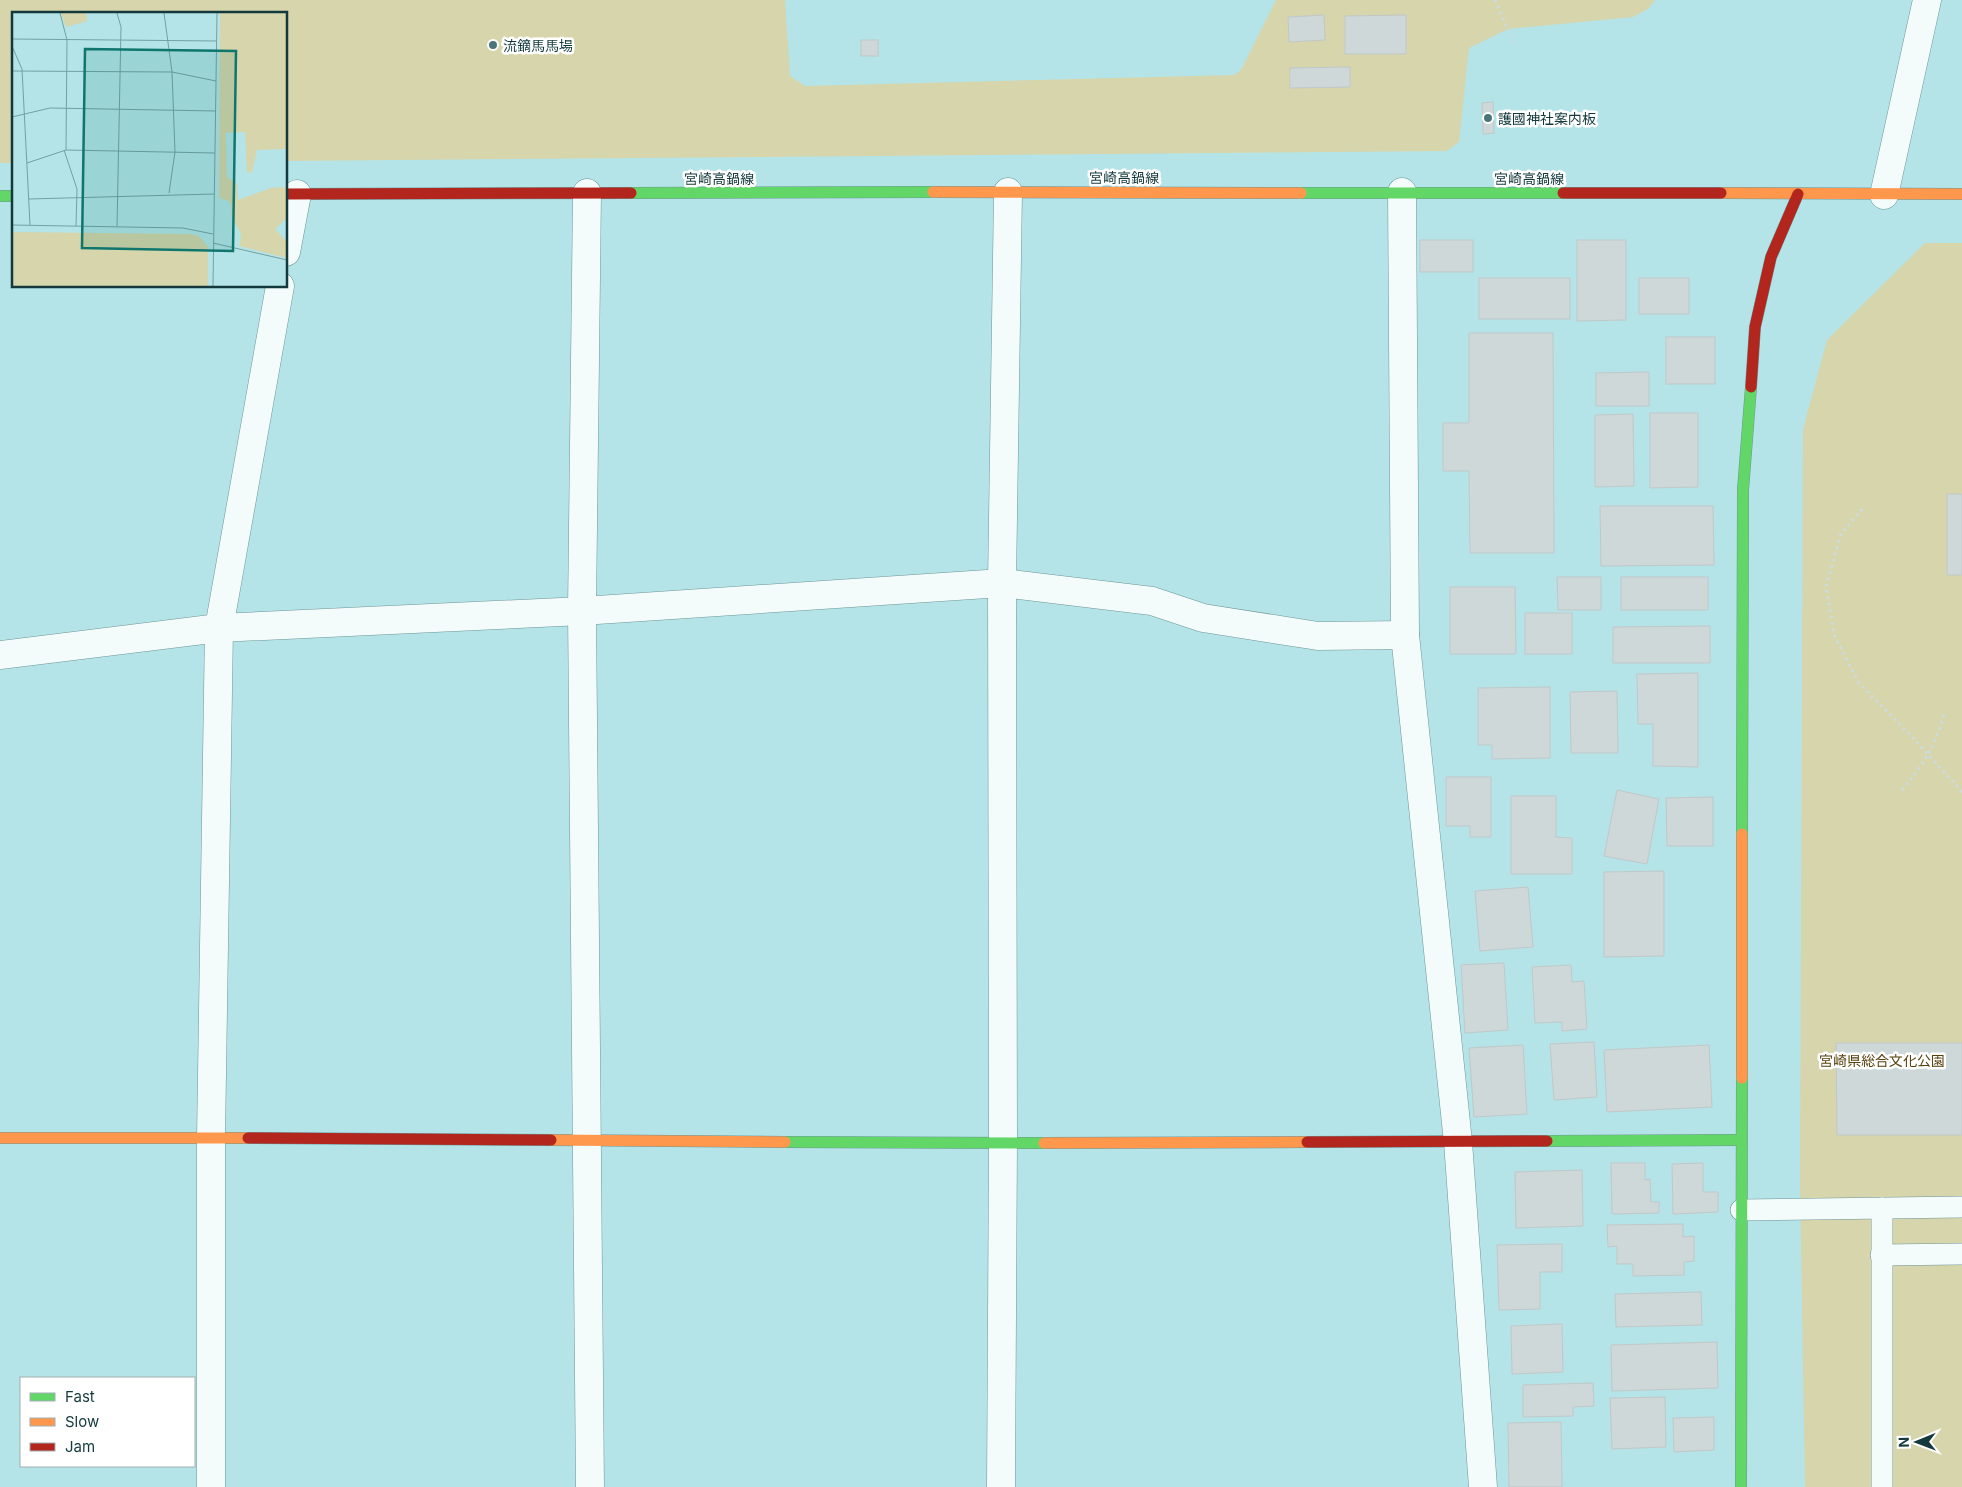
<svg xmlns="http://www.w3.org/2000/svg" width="1962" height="1487" font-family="Inter,'Noto Sans JP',sans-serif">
<rect width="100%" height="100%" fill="#b4e4e7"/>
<g fill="#d7d5ab">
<polygon points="0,0 785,0 790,76 805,86 1234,75 1241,70 1276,0 1655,0 1648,9 1633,17 1508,29 1469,48 1459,142 1447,151 286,161 286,14 14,14 14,163 0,163"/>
<polygon points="1925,243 1962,243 1962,1487 1805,1487 1800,1184 1803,429 1827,340"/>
</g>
<g fill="#ced8d9" stroke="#c1c8c9">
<polygon points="1324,15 1325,40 1289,42 1288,17"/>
<polygon points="1406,15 1406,54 1345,54 1345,16"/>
<rect x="861" y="40" width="17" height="16"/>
<polygon points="1350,67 1350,87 1290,88 1290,68"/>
<polygon points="1493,102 1494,133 1483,134 1482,103"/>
<rect x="1420" y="240" width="53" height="32"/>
<polygon points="1577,240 1626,240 1626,320 1577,321"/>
<rect x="1479" y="278" width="91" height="41"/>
<rect x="1639" y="278" width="50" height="36"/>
<polygon points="1469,333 1553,333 1554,553 1470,553 1469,471 1443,471 1443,423 1469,423"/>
<rect x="1666" y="337" width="49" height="47"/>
<polygon points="1649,372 1649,406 1596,406 1596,373"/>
<polygon points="1650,413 1698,413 1698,487 1650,488"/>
<polygon points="1633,414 1634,486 1595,487 1595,415"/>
<rect x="1947" y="494" width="15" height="81"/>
<polygon points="1600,506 1713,506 1714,565 1601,566"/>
<polygon points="1557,577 1601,577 1601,610 1558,610"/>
<rect x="1621" y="577" width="87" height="33"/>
<polygon points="1450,587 1515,587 1516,654 1450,654"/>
<rect x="1525" y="613" width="47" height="41"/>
<polygon points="1710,626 1710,663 1613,663 1613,627"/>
<polygon points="1698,673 1698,767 1653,766 1653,724 1638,724 1637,674"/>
<polygon points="1550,687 1550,758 1492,759 1492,745 1478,745 1478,688"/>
<polygon points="1617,691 1618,753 1571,753 1570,692"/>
<polygon points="1446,777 1491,777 1491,837 1470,837 1470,826 1446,826"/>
<polygon points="1617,790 1659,799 1647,864 1604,856"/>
<polygon points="1511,796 1556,796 1556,837 1572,838 1572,874 1511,874"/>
<polygon points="1713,797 1713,846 1667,846 1666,798"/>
<polygon points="1664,871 1664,956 1604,957 1604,872"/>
<polygon points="1528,887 1533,947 1480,951 1475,891"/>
<polygon points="1504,963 1508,1030 1465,1033 1461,965"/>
<polygon points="1571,965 1572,982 1584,981 1587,1029 1562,1031 1562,1022 1535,1023 1532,967"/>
<polygon points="1594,1042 1597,1097 1554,1100 1550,1044"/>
<polygon points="1836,1043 1962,1043 1962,1135 1837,1135"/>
<polygon points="1523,1045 1527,1114 1474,1117 1469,1048"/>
<polygon points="1709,1045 1712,1107 1607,1112 1604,1050"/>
<polygon points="1611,1163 1645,1163 1645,1180 1650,1179 1651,1202 1659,1202 1659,1213 1612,1214"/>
<polygon points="1703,1163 1703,1192 1718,1192 1718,1212 1673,1214 1672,1164"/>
<polygon points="1582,1170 1583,1226 1516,1228 1515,1172"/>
<polygon points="1683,1224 1683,1237 1694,1236 1694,1261 1684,1262 1684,1275 1633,1276 1633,1264 1617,1264 1617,1246 1608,1247 1607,1225"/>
<polygon points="1562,1244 1562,1272 1540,1272 1540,1309 1499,1310 1497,1245"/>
<polygon points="1701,1292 1702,1325 1616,1327 1615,1294"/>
<polygon points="1562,1324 1563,1372 1512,1374 1511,1326"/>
<polygon points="1717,1342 1718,1388 1612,1391 1611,1345"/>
<polygon points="1593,1383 1594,1406 1573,1407 1573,1416 1523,1417 1523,1385"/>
<polygon points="1665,1397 1666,1447 1612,1449 1610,1398"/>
<polygon points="1714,1417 1714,1450 1674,1452 1673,1418"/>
<polygon points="1561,1422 1562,1487 1509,1487 1508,1423"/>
</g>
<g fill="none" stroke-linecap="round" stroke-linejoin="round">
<g stroke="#6c9698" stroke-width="22">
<g id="lane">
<polyline points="1882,1208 1882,1487"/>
<polyline points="1741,1210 1962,1207"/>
<polyline points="1881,1255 1962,1254"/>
</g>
</g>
<g stroke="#6c9698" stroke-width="29">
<g id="street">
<polyline points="1402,192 1405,635 1458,1142 1483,1487"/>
<polyline points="587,193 582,611 590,1487"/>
<polyline points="1884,195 1927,0"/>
<polyline points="286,252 297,194"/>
<polyline points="0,655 219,628 582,611 1002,583 1152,601 1203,618 1318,636 1405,635"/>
<polyline points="211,1487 211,1138 219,628 280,286"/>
<polyline points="1001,1487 1003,1143 1002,583 1008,192"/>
</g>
</g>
<g stroke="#6c9698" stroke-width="12">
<g id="fast">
<polyline points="631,193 933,192"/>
<polyline points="1301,193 1563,193"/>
<polyline points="0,196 14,196"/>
<polyline points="1742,834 1743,490 1751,387"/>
<polyline points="1547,1141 1741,1140"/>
<polyline points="785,1142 1044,1143"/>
<polyline points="1741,1487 1742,1078"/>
</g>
</g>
<g stroke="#6c9698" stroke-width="12">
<g id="slow">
<polyline points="933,192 1301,193"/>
<polyline points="1721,193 1962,194"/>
<polyline points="1742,1078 1742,834"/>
<polyline points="0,1138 248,1138"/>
<polyline points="551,1140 785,1142"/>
<polyline points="1044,1143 1307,1142"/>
</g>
</g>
<g stroke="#6c9698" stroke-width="12">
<g id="jam">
<polyline points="1563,193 1721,193"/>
<polyline points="286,194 631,193"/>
<polyline points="1751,387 1755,327 1771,257 1798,194"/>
<polyline points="248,1138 551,1140"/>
<polyline points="1307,1142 1547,1141"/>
</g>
</g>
<g stroke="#ccdcdd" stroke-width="3" stroke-dasharray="2.5 4" stroke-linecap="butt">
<polyline points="1495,0 1516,48"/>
<polyline points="1862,509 1841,534 1826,587 1834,635 1859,683 1915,740 1962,792"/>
<path d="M1902,790C1924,764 1934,748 1944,715"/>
</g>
<use href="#lane" stroke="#f4fbfb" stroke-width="21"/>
<use href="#street" stroke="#f4fbfb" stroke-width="28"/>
<use href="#fast" stroke="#63d668" stroke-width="11"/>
<use href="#slow" stroke="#ff974d" stroke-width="11"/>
<use href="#jam" stroke="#b3261e" stroke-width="11"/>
</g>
<g fill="#4b7578" stroke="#fff" stroke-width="2">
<circle cx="493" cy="45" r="5"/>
<circle cx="1488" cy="118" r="5"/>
</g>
<g text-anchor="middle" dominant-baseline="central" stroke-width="5" stroke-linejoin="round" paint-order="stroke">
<g font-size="14" fill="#13393c" stroke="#fff" text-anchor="start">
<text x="503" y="45">流鏑馬馬場</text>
<text x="1498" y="118">護國神社案内板</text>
</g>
<g font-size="14" fill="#13393c" stroke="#fff">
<text x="1124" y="177">宮崎高鍋線</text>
<text x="719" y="178">宮崎高鍋線</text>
<text x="1529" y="178">宮崎高鍋線</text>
</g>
<g font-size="14" fill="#58410e" stroke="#fff">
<text x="1882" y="1060">宮崎県総合文化公園</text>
</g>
</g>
<g transform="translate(12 12)">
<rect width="275" height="275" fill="#b4e4e7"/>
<path d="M49,1H74L75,9L54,15ZM208,1H275V137L245,138L240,160L235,161L233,120L214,121L215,165L225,172L226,188L259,176L275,175V206L263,217L275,230V246L227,234L229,222L220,205L219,193L217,189L207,186ZM0,220L178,222L187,224L196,235V274H0Z" fill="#d7d5ab"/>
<path fill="none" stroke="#74a0a3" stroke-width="1" d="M48,1L55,28L54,138M105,1L109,15L105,214M152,1L160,60L163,140L157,181M0,27L205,29M0,34L10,57L18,213M0,59L160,60L204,69M0,105L38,96L204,99M52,138L65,177L64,214M15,151L54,138L203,141M17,187L202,182M0,213L171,216L201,222M201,231L275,248M201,274L205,1"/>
<path fill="#0f766e" fill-opacity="0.15" stroke="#0f766e" stroke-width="2.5" d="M73,37L224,39L221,239L70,236Z"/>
<rect width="275" height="275" fill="none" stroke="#13393c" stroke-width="2.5"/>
</g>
<rect x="20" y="1377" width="175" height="90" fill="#ffffff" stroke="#a1b0b1"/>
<rect x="30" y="1393" width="25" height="8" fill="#63d668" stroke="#a1b0b1"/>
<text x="65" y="1402" font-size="15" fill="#13393c">Fast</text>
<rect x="30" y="1418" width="25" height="8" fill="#ff974d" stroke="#a1b0b1"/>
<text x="65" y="1427" font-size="15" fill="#13393c">Slow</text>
<rect x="30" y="1443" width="25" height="8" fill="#b3261e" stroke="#a1b0b1"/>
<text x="65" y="1452" font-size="15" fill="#13393c">Jam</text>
<g transform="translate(1917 1442) rotate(269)" stroke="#ffffff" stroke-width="4" paint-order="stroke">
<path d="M0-4L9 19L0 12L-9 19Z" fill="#13393c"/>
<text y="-8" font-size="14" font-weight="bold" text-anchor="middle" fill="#13393c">N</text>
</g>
</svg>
